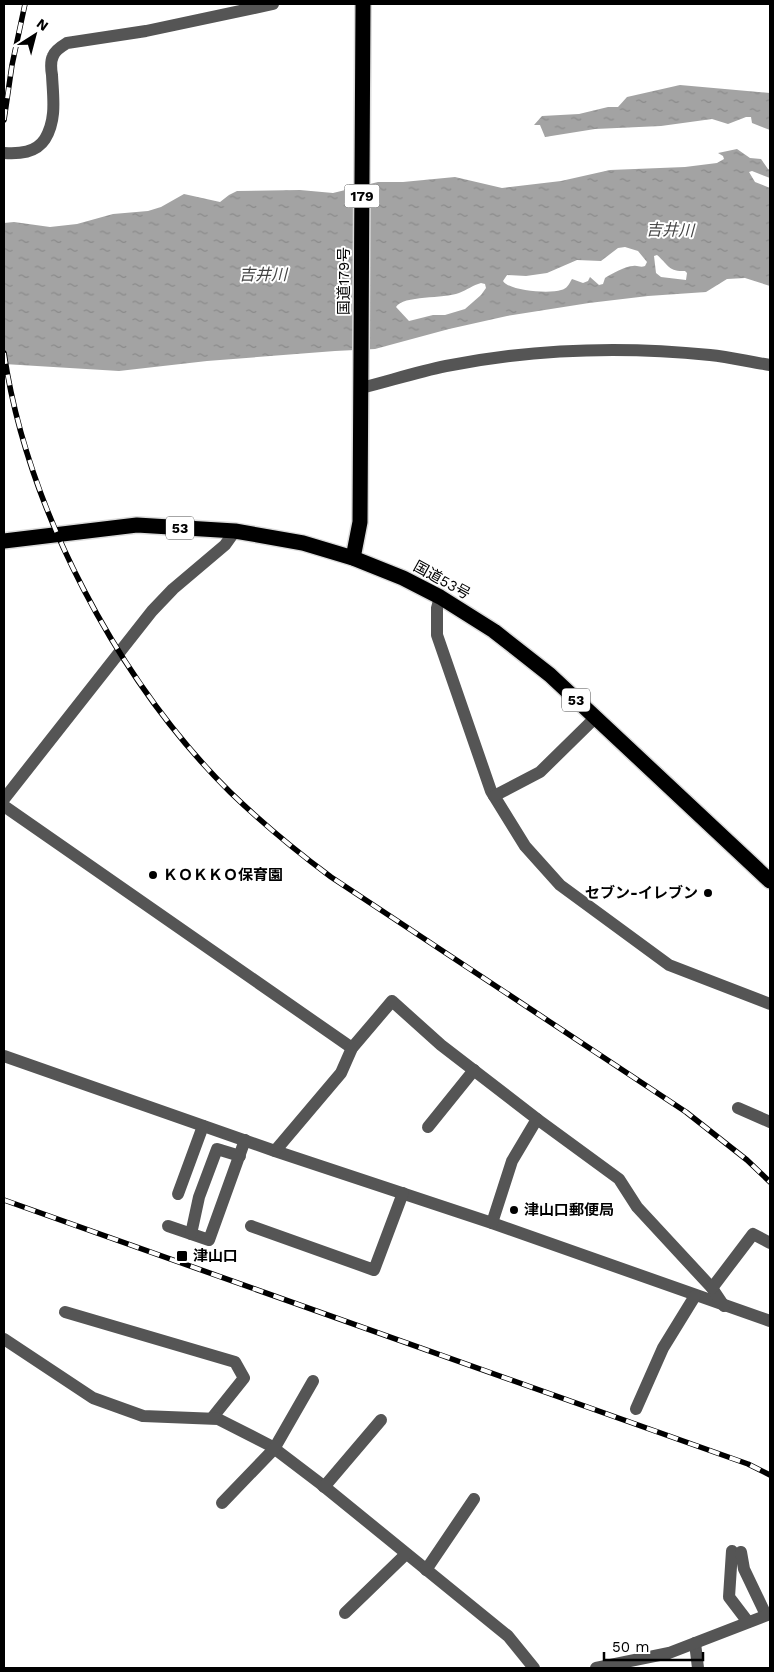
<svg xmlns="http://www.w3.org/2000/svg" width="774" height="1672" font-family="'Work Sans','Noto Sans JP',sans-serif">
<defs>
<pattern id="water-ripples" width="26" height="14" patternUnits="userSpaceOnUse" patternTransform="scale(1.25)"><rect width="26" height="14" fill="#a3a3a3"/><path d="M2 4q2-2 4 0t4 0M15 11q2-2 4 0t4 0" fill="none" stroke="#8b8b8b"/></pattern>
</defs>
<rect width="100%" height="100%" fill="#fff"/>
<g fill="url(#water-ripples)" fill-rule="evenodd">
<polygon points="680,85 770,93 770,130 752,123 751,117 746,117 728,124 712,119 661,126 595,129 545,137 540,125 534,125 542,116 579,114 608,107 618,107 627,97"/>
<path d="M737,149L750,158L761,159L768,169L770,170V178L752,171L749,172L755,182L770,188V286L745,278L727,279L706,292L648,296L589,303L507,316L449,329L375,349L335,351L207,361L119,371L4,364V223L14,222L50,227L77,224L113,214L148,211L161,207L184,194L220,202L229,195L237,191L300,190L333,193L378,182H403L455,177L502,188L561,181L610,170L685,167L717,163L724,159L723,156L718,153ZM625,247L638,251L647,262L645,266C640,268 638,265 633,266C626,266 611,274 605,278L603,284L599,285L590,277L588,281L583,283L572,279C569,284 567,289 561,290C550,294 509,291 503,281L507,275L526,276L547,273L577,260L601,261L618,248ZM657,255C668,264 668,272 685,271L687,273L686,280L661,277L656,273L654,256ZM481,283L485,284L486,288L481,295L465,309L445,315H433L409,321L396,307C403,295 444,299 459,293C467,290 473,285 481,283Z"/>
</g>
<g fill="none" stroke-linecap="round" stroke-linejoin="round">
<g stroke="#dbdbdb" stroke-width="18">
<g id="highway">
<polyline points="4,541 137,525 235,531 303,543 353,558 403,578 440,597 494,631 550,675 770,881"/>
<polyline points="353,558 360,522 363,4"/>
</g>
</g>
<g stroke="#555" stroke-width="12">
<path d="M4,153C19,154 36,153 45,139C57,119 53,97 52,75C51,69 50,62 53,56C55,50 62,46 67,43L146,31L273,4"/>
<path d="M361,388C389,381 417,372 446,366C532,349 623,346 710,355C730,357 750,362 770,365"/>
<polyline points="440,597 437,608 437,635 491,791 525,846 560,885 669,965 770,1004"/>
<polyline points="494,796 540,772 595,718"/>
<polyline points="4,799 152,611 173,589 225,545 235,531"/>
<polyline points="4,806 352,1048"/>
<polyline points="4,1056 275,1151 492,1223 770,1321"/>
<polyline points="738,1108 770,1122"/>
<polyline points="537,1119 619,1179 637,1207 712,1288 724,1306"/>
<polyline points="428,1127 474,1070"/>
<polyline points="275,1151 341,1073 352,1048 392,1001 441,1045 537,1119 512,1161 492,1223"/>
<polyline points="178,1194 203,1126"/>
<polyline points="168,1226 209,1240 245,1140"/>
<polyline points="251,1226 374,1270 403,1193"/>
<polyline points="191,1234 199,1197 217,1149 240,1156"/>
<polyline points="712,1288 753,1234 770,1243"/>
<polyline points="65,1312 235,1362 244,1378 212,1418"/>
<polyline points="4,1339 93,1398 143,1416 218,1419 271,1446 321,1484 508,1636 534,1668"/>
<polyline points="636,1409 663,1348 695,1296"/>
<polyline points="324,1487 381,1420"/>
<polyline points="222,1503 274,1449 313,1381"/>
<polyline points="732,1551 729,1597 748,1622"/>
<polyline points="741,1552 744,1569 766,1615"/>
<polyline points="426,1570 474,1499"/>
<polyline points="345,1613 406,1554"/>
<polyline points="695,1643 698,1668"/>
<polyline points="596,1668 669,1653 770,1614"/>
</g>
<use href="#highway" stroke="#000" stroke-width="15"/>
<g stroke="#000" stroke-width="5.5">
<g id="rail">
<polyline points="4,120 12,65 25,4"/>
<path d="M4,353C27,509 118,681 230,792C262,823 296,851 331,877L686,1112L747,1160L770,1182"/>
<polyline points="4,1200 748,1464 770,1475"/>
</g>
</g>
<use href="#rail" stroke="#fff" stroke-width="4" stroke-dasharray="11" stroke-linecap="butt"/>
</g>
<g fill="#000" stroke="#fff" stroke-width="2">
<circle cx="153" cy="875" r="5"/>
<circle cx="708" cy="893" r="5"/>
<circle cx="514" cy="1210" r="5"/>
<rect x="176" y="1250" width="12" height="12" rx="2.5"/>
</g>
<g text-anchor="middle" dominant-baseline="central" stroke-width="4" stroke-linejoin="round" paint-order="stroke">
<g fill="#fff" stroke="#4c4c4c" stroke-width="1">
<rect x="344.5" y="184.5" width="35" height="23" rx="4"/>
<rect x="166" y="516.5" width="28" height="23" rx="4"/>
<rect x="562" y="688.5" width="28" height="23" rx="4"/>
</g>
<g font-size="14" font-weight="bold" fill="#000">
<text x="362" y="196">179</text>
<text x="180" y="528">53</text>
<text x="576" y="700">53</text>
</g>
<g font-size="15" fill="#000" stroke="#fff">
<text transform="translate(344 281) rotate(-90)">国道179号</text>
<text transform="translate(442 580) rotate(29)">国道53号</text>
</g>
<g font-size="15" font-weight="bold" fill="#000" stroke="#fff" text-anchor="start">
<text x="163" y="875">ＫＯＫＫＯ保育園</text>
<text x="698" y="893" text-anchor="end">セブン-イレブン</text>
<text x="524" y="1210">津山口郵便局</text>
<text x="193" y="1256">津山口</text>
</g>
<g font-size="16" font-style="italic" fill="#444" stroke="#fff">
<text transform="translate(670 230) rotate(1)">吉井川</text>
<text x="263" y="274">吉井川</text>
</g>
</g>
<rect width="774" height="1672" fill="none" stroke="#000000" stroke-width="10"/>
<g transform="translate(35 35) rotate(36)" stroke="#ffffff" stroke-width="4" paint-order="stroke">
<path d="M0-4L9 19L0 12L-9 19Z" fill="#000000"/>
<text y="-8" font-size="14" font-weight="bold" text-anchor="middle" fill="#000000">N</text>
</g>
<path d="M604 1652v8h99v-8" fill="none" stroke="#000000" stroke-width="2.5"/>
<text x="612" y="1652" font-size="15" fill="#000000" stroke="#ffffff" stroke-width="4" paint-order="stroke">50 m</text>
</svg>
